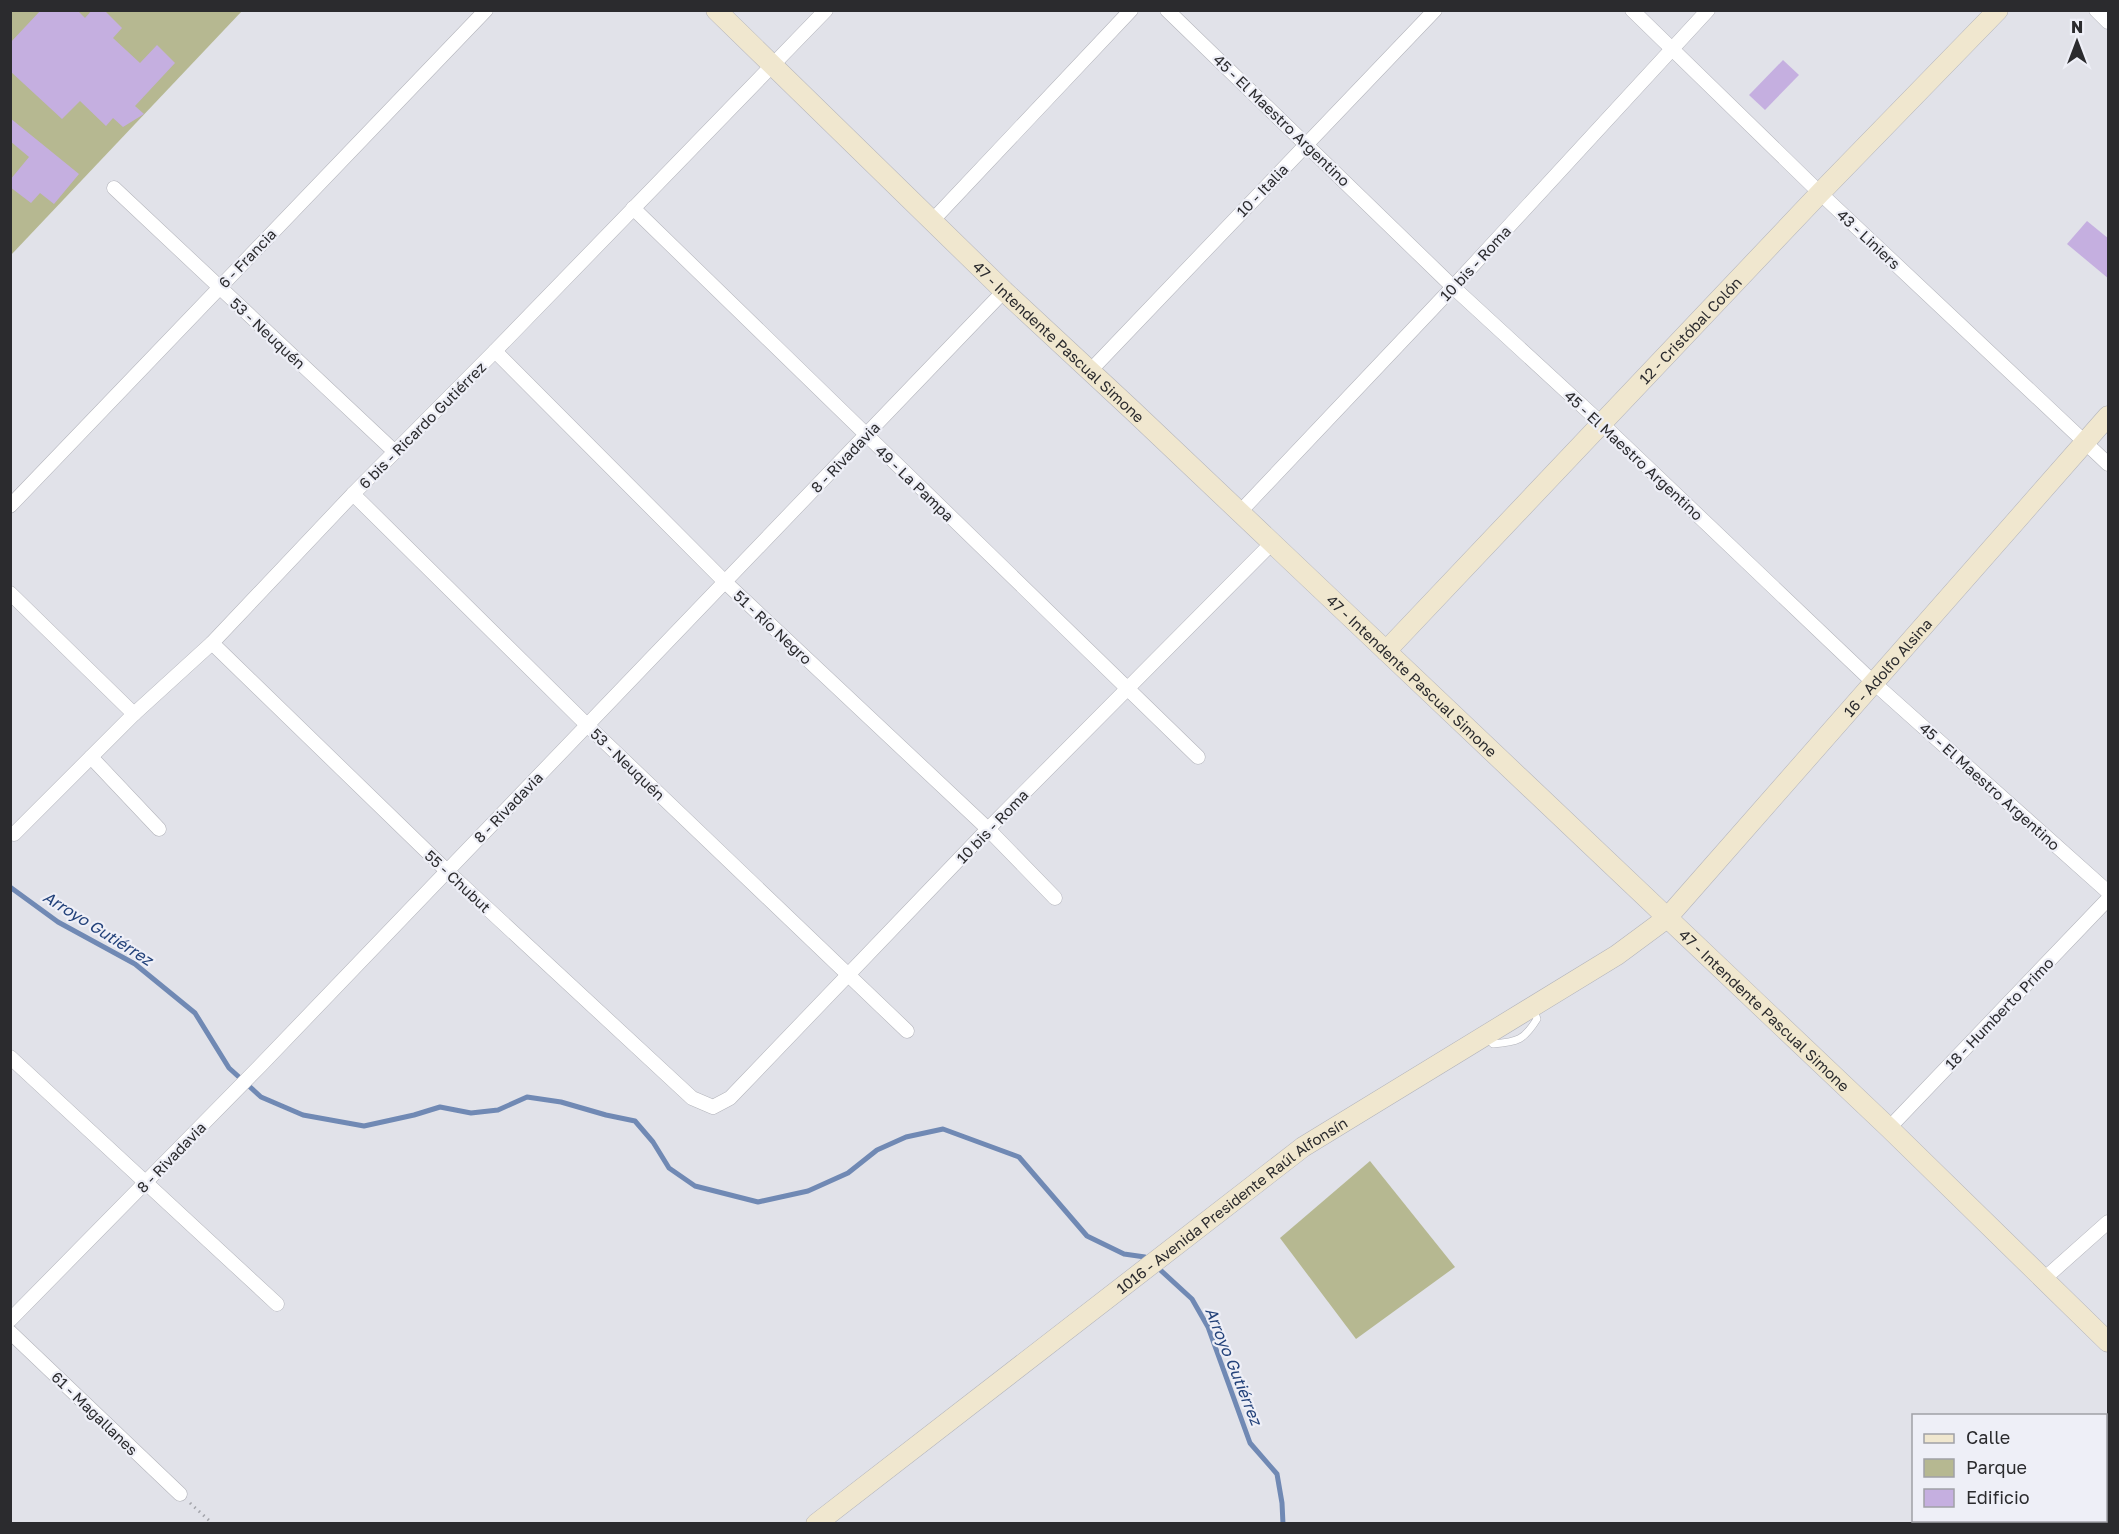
<svg xmlns="http://www.w3.org/2000/svg" width="2119" height="1534" font-family="'Golos Text',sans-serif">
<rect width="100%" height="100%" fill="#e1e2e9"/>
<g fill="#b6b891">
<polygon points="11,11 242,11 11,255"/>
<polygon points="1370,1161 1455,1267 1356,1339 1280,1238"/>
</g>
<g fill="none" stroke-linecap="round" stroke-linejoin="round">
<g stroke="#7089b4" stroke-width="5">
<polyline points="10,887 58,922 135,964 195,1013 229,1068 261,1097 303,1115 364,1126 414,1115 440,1107 471,1113 498,1110 527,1097 561,1102 606,1115 635,1121 653,1142 669,1168 695,1186 758,1202 808,1191 848,1173 877,1150 906,1137 943,1129 1019,1157 1087,1236 1124,1254 1145,1257 1149,1260"/>
<polyline points="1156,1266 1192,1299 1208,1327 1250,1443 1277,1474 1282,1503 1283,1524"/>
</g>
</g>
<g fill="#c5afe0">
<polygon points="41,10 77,10 85,18 92,10 104,10 122,28 113,38 140,63 157,45 175,63 135,106 144,114 123,127 113,118 106,126 80,101 62,119 10,71 10,43"/>
<polygon points="1783,60 1799,75 1765,110 1749,95"/>
<polygon points="10,118 79,174 54,204 40,193 31,203 10,187 10,180 29,157 10,141"/>
<polygon points="2087,221 2109,239 2109,279 2067,244"/>
</g>
<g fill="none" stroke-linecap="round" stroke-linejoin="round">
<g stroke="#b3b4bb" stroke-width="8">
<path id="lane" d="M1487,1038L1493,1044C1518,1042 1524,1040 1537,1019L1533,1007"/>
</g>
<g stroke="#b3b4bb" stroke-width="15">
<g id="street">
<polyline points="1167,10 1453,287 1602,424 1874,683 2108,892"/>
<polyline points="1632,10 1820,193 2108,464"/>
<polyline points="2096,10 2108,22"/>
<polyline points="114,188 395,452"/>
<polyline points="633,208 1198,757"/>
<polyline points="932,221 1131,10"/>
<polyline points="495,351 725,582 988,829 1055,898"/>
<polyline points="1090,371 1435,10"/>
<polyline points="353,494 587,725 907,1031"/>
<polyline points="10,506 486,10"/>
<polyline points="1239,513 1453,287 1708,10"/>
<polyline points="10,593 134,714"/>
<polyline points="212,643 447,871 692,1098 713,1107 730,1098 988,829 1272,543"/>
<polyline points="91,757 159,829"/>
<polyline points="14,834 134,714 212,643 353,494 495,351 826,10"/>
<polyline points="10,1057 277,1304"/>
<polyline points="1889,1128 2108,899"/>
<polyline points="2044,1279 2108,1222"/>
<polyline points="10,1320 260,1066 1004,291"/>
<polyline points="10,1332 180,1494"/>
</g>
</g>
<g stroke="#b3b4bb" stroke-width="21">
<g id="secondary">
<path id="s1" d="M716,10L1004,291L1131,409L1889,1128L2108,1342"/>
<path id="s2" d="M1386,651L1820,193L1998,10"/>
<path id="s3" d="M816,1524L1303,1147L1617,955L1667,918L2108,416"/>
</g>
</g>
<polyline stroke="#a3a4aa" stroke-width="3" stroke-dasharray="1.5 4.5" stroke-linecap="butt" points="190,1503 213,1524"/>
<use href="#lane" stroke="#fff" stroke-width="7"/>
<use href="#street" stroke="#fff" stroke-width="14"/>
<use href="#secondary" stroke="#f0e7cf" stroke-width="20"/>
<g stroke="#88898e" stroke-width="7">
<g id="rail">
<polyline points="2106,1489 2108,1488"/>
<polyline points="2106,1502 2108,1501"/>
<polyline points="2020,1524 2027,1520"/>
<polyline points="2053,1524 2060,1520"/>
</g>
</g>
<use href="#rail" stroke="#eeeff7" stroke-width="4.5" stroke-dasharray="14" stroke-linecap="butt"/>
</g>
<g text-anchor="middle" dominant-baseline="central" stroke-width="4.5" stroke-linejoin="round" paint-order="stroke">
<g font-size="15" fill="#2b2b2e" stroke="#eeeff7">
<text transform="translate(1282 120) rotate(44)">45 - El Maestro Argentino</text>
<text transform="translate(1262 190) rotate(-46)">10 - Italia</text>
<text transform="translate(1869 239) rotate(43)">43 - Liniers</text>
<text transform="translate(247 258) rotate(-46)">6 - Francia</text>
<text transform="translate(1475 263) rotate(-47)">10 bis - Roma</text>
<text stroke="none"><textPath href="#s2" startOffset="442">12 - Cristóbal Colón</textPath></text>
<text transform="translate(268 333) rotate(43)">53 - Neuquén</text>
<text stroke="none"><textPath href="#s1" startOffset="477">47 - Intendente Pascual Simone</textPath></text>
<text transform="translate(422 425) rotate(-45)">6 bis - Ricardo Gutiérrez</text>
<text transform="translate(1634 455) rotate(43)">45 - El Maestro Argentino</text>
<text transform="translate(845 457) rotate(-46)">8 - Rivadavia</text>
<text transform="translate(915 483) rotate(44)">49 - La Pampa</text>
<text transform="translate(773 627) rotate(43)">51 - Río Negro</text>
<text stroke="none"><textPath href="#s3" startOffset="1380">16 - Adolfo Alsina</textPath></text>
<text stroke="none"><textPath href="#s1" startOffset="963">47 - Intendente Pascual Simone</textPath></text>
<text transform="translate(628 764) rotate(44)">53 - Neuquén</text>
<text transform="translate(1990 786) rotate(42)">45 - El Maestro Argentino</text>
<text transform="translate(508 807) rotate(-46)">8 - Rivadavia</text>
<text transform="translate(992 826) rotate(-46)">10 bis - Roma</text>
<text transform="translate(458 881) rotate(43)">55 - Chubut</text>
<text stroke="none"><textPath href="#s1" startOffset="1449">47 - Intendente Pascual Simone</textPath></text>
<text transform="translate(1999 1013) rotate(-46)">18 - Humberto Primo</text>
<text transform="translate(171 1157) rotate(-46)">8 - Rivadavia</text>
<text stroke="none"><textPath href="#s3" startOffset="524">1016 - Avenida Presidente Raúl Alfonsín</textPath></text>
<text transform="translate(95 1413) rotate(44)">61 - Magallanes</text>
</g>
<g font-size="16" font-style="italic" fill="#23427a" stroke="#eeeff7">
<text transform="translate(98 928) rotate(32)">Arroyo Gutiérrez</text>
<text transform="translate(1234 1366) rotate(68)">Arroyo Gutiérrez</text>
</g>
</g>
<rect width="2119" height="1534" fill="none" stroke="#2b2b2e" stroke-width="24"/>
<rect x="1912" y="1414" width="195" height="108" fill="#eeeff7" stroke="#a0a1a7" stroke-width="1.5"/>
<rect x="1924" y="1434" width="30" height="9" fill="#f0e7cf" stroke="#a0a1a7" stroke-width="1.5"/>
<text x="1966" y="1444" font-size="18" fill="#2b2b2e">Calle</text>
<rect x="1924" y="1459" width="30" height="18" fill="#b6b891" stroke="#a0a1a7" stroke-width="1.5"/>
<text x="1966" y="1474" font-size="18" fill="#2b2b2e">Parque</text>
<rect x="1924" y="1489" width="30" height="18" fill="#c5afe0" stroke="#a0a1a7" stroke-width="1.5"/>
<text x="1966" y="1504" font-size="18" fill="#2b2b2e">Edificio</text>
<g transform="translate(2077 42)" stroke="#eeeff7" stroke-width="4.5" paint-order="stroke">
<path d="M0-4.5L10 22L0 15L-10 22Z" fill="#2b2b2e"/>
<text y="-9" font-size="16" font-weight="bold" text-anchor="middle" fill="#2b2b2e">N</text>
</g>
</svg>
